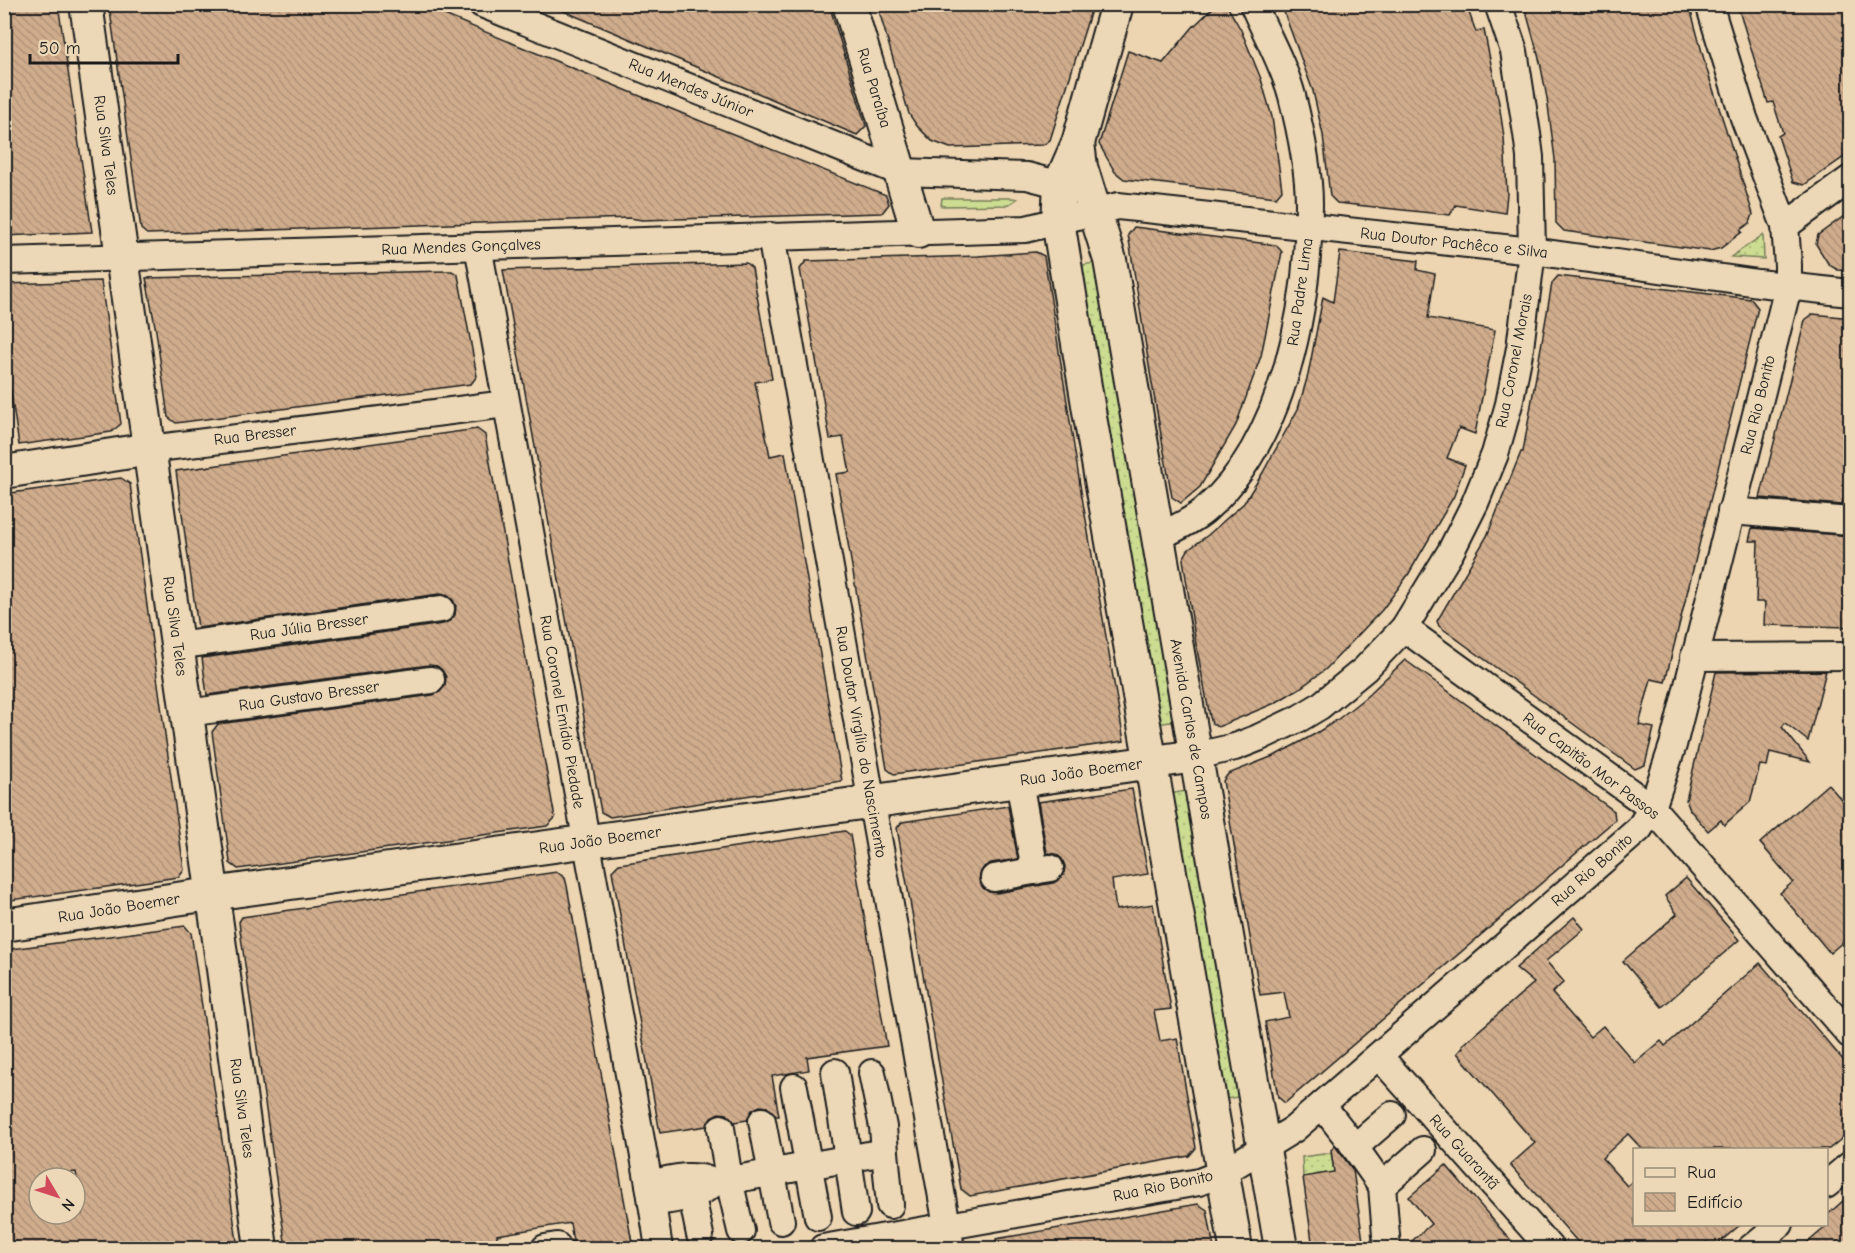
<svg xmlns="http://www.w3.org/2000/svg" width="1855" height="1253" font-family="'Comic Neue',sans-serif">
<defs>
<pattern id="grass-dots" width="8" height="8" patternUnits="userSpaceOnUse" patternTransform="scale(1.5)"><rect width="8" height="8" fill="#ccdd92"/><path d="M2 2h.1M6 6h.1" fill="none" stroke="#afbd7d" stroke-width="1.8" stroke-linecap="round"/></pattern>
<pattern id="building-back-hatch" width="6" height="6" patternUnits="userSpaceOnUse" patternTransform="scale(1.5)"><rect width="6" height="6" fill="#cfac8c"/><path d="M-1 5l2 2M0 0l6 6M5-1l2 2" fill="none" stroke="#b19378"/></pattern>
</defs>
<rect width="100%" height="100%" fill="#edd5b2"/>
<filter id="ink" filterUnits="userSpaceOnUse"><feTurbulence type="fractalNoise" baseFrequency=".0167" numOctaves="2"/><feDisplacementMap in="SourceGraphic" scale="12" xChannelSelector="R" yChannelSelector="G"/><feConvolveMatrix kernelMatrix="1 2 1 2 8 2 1 2 1" color-interpolation-filters="sRGB"/></filter>
<g filter="url(#ink)">
<g fill="url(#grass-dots)" stroke="#747c57" stroke-width="1.5">
<polygon points="1763,235 1764,259 1731,257"/>
<polygon points="1099,262 1178,721 1156,724 1077,266"/>
<polygon points="1191,790 1243,1096 1221,1100 1169,794"/>
<polygon points="1331,1153 1334,1172 1303,1177 1302,1157"/>
</g>
<polygon fill="#ccdd92" stroke="#747c57" stroke-width="1.5" points="942,198 1013,198 1017,199 1008,205 941,206"/>
<g fill="url(#building-back-hatch)" stroke="#1c1c1c" stroke-width="1.5" fill-rule="evenodd">
<polygon points="4,4 58,4 92,232 4,236"/>
<polygon points="109,4 418,4 698,120 886,195 889,204 882,213 642,220 630,218 147,234 141,229"/>
<polygon points="547,4 829,4 866,126 857,135"/>
<polygon points="877,4 1093,4 1050,140 1043,145 950,148 932,141 917,126 909,114"/>
<polygon points="1217,4 1226,4 1241,30 1261,79 1272,117 1282,190 1276,197 1124,179 1115,172 1099,144 1128,51 1163,63 1193,27"/>
<polygon points="1281,4 1466,4 1476,32 1484,30 1499,103 1504,137 1507,194 1505,213 1456,205 1450,215 1337,203 1330,196 1323,135 1313,91"/>
<polygon points="1524,4 1689,4 1706,67 1753,214 1750,223 1740,230 1742,232 1721,248 1710,251 1564,231 1556,223 1555,159 1547,98 1540,62"/>
<polygon points="1737,4 1851,4 1851,152 1804,185 1793,182 1778,136 1783,133 1773,102 1768,103"/>
<polygon points="1851,211 1851,271 1838,270 1829,265 1816,244 1818,235"/>
<polygon points="1134,227 1276,245 1282,252 1261,356 1236,425 1200,487 1181,503 1172,497 1151,378 1129,240 1128,235"/>
<polygon points="1036,252 1044,256 1081,491 1124,741 894,774 887,769 836,474 850,472 843,437 830,439 800,269 806,261 978,256"/>
<polygon points="1340,252 1418,261 1417,270 1435,274 1428,318 1495,330 1475,434 1459,428 1447,458 1465,465 1454,496 1408,575 1382,610 1326,669 1300,688 1275,703 1218,727 1212,723 1210,717 1196,644 1183,559 1188,550 1208,535 1244,503 1262,474 1298,409 1308,375 1323,297 1333,302"/>
<polygon points="746,263 752,268 772,379 755,382 770,456 785,453 842,781 610,817 601,812 503,270"/>
<polygon points="446,271 452,271 458,275 477,376 471,384 176,423 168,417 156,331 146,278"/>
<polygon points="1558,276 1751,299 1758,308 1665,682 1651,679 1639,725 1654,728 1645,765 1635,769 1439,626 1437,621 1487,536 1521,452 1523,452 1552,283"/>
<polygon points="101,281 121,424 111,432 19,445 4,349 4,284"/>
<polygon points="1813,314 1851,318 1851,468 1842,505 1760,498 1805,320"/>
<polygon points="477,429 485,435 555,818 547,826 238,869 230,863 229,854 212,732 218,724 433,695 440,692 445,686 446,677 442,670 437,666 429,665 207,695 202,658 443,624 450,621 455,615 456,606 453,600 447,595 439,594 198,628 176,471"/>
<polygon points="121,478 130,484 184,870 179,877 4,901 4,494"/>
<polygon points="1752,528 1851,536 1851,627 1764,625 1765,602 1756,602 1758,541 1749,541"/>
<polygon points="1405,660 1614,811 1615,820 1285,1103 1278,1097 1265,1022 1289,1017 1284,992 1260,995 1223,781 1228,774 1276,755 1315,734 1337,720 1366,697"/>
<polygon points="1826,671 1808,741 1785,723 1782,727 1810,762 1770,752 1767,766 1760,765 1750,802 1724,825 1721,820 1708,831 1690,810 1686,800 1716,672"/>
<polygon points="1828,784 1851,811 1851,935 1830,953 1780,893 1793,882 1760,843"/>
<polygon points="1132,789 1148,874 1112,880 1116,910 1153,904 1171,1009 1154,1011 1160,1041 1177,1038 1196,1148 1189,1156 970,1196 961,1189 897,828 902,822 1008,806 1018,859 991,863 984,867 980,873 979,881 983,888 989,892 997,893 1053,883 1059,880 1064,874 1065,866 1062,859 1056,854 1047,853 1038,802"/>
<polygon points="845,831 850,835 887,1046 807,1057 809,1070 772,1076 779,1116 776,1116 767,1107 760,1106 752,1110 747,1120 734,1122 727,1114 719,1113 711,1117 707,1126 660,1133 612,871 619,864"/>
<polygon points="557,872 565,878 567,886 633,1248 574,1248 570,1223 497,1235 497,1241 451,1248 441,1248 440,1245 417,1248 286,1248 240,930 239,922 242,917"/>
<polygon points="1686,878 1739,940 1662,1007 1623,961 1677,914 1665,896"/>
<polygon points="1574,917 1584,929 1546,961 1564,982 1552,993 1590,1037 1603,1026 1635,1063 1661,1041 1665,1046 1760,963 1851,1069 1851,1131 1829,1149 1642,1149 1628,1134 1602,1158 1627,1186 1635,1179 1635,1224 1741,1224 1713,1248 1706,1242 1698,1248 1583,1248 1510,1165 1535,1143 1457,1053 1463,1047 1462,1045 1534,983 1516,968"/>
<path d="M185,926L191,933L192,939L238,1248H49V1246L4,1248V950ZM76,1172L82,1214H39V1177Z"/>
<polygon points="1335,1146 1353,1170 1364,1248 1313,1248 1303,1177 1334,1172 1331,1150"/>
<polygon points="1446,1165 1500,1228 1518,1248 1404,1248 1431,1224 1409,1197"/>
<polygon points="1851,1194 1851,1248 1801,1248 1827,1226 1827,1215"/>
<polygon points="1198,1204 1207,1210 1214,1248 996,1248 996,1239"/>
</g>
<g fill="none" stroke-linecap="round" stroke-linejoin="round">
<g stroke="#1c1c1c" stroke-width="30">
<g id="minor">
<polyline points="482,4 900,172 1027,176 1077,189"/>
<polyline points="1785,226 1850,179"/>
<polyline points="771,236 951,1248"/>
<polyline points="478,246 649,1184 659,1248"/>
<polyline points="4,261 1026,229 1118,206 1532,251 1758,283 1850,293"/>
<polyline points="150,449 506,404"/>
<polyline points="1731,511 1850,521"/>
<path d="M1158,537C1174,529 1191,522 1205,510C1285,440 1309,305 1309,204C1309,172 1300,128 1292,96C1284,65 1266,34 1253,4"/>
<polyline points="1404,628 1652,808 1850,1035"/>
<polyline points="177,646 441,609"/>
<polyline points="1694,657 1850,656"/>
<polyline points="187,713 431,680"/>
<polyline points="1196,756 1235,747 1258,738 1300,718 1320,706 1365,669 1404,628 1451,551 1475,503 1495,454 1509,404 1520,348 1532,251 1530,157 1527,134 1514,51 1498,4"/>
<polyline points="1019,781 1035,871"/>
<polyline points="994,878 1050,868"/>
<polyline points="1379,1056 1550,1248"/>
<polyline points="835,1072 856,1212"/>
<polyline points="794,1087 818,1217"/>
<polyline points="1322,1105 1346,1136"/>
<polyline points="762,1121 781,1221"/>
<polyline points="721,1128 729,1180 741,1231"/>
<polyline points="1351,1142 1382,1186 1387,1248"/>
<polyline points="1355,1147 1392,1115"/>
<polyline points="885,1152 890,1205"/>
<path d="M649,1184C669,1180 695,1171 714,1183"/>
<polyline points="1826,1185 1850,1165"/>
<polyline points="1382,1186 1423,1150"/>
<polyline points="692,1196 700,1235"/>
<path d="M652,1203C673,1199 697,1198 714,1183L885,1152L883,1127L872,1073"/>
<polyline points="545,1248 557,1246"/>
<polyline points="823,1248 1199,1182 1222,1173 1294,1129 1639,829 1652,808 1673,745 1788,287 1788,265 1785,226 1744,118 1709,4"/>
<polyline points="1751,1248 1780,1224"/>
</g>
</g>
<g stroke="#1c1c1c" stroke-width="36">
<g id="major">
<polyline points="86,4 217,925 261,1248"/>
<polyline points="849,4 918,232"/>
<polyline points="1117,4 1078,143 1060,184 1058,221 1089,411 1236,1248"/>
<polyline points="1078,143 1081,167 1110,260 1281,1248"/>
<polyline points="4,472 150,449"/>
<polyline points="4,925 183,898 1196,756"/>
</g>
</g>
<use href="#minor" stroke="#ecd8b6" stroke-width="26"/>
<use href="#major" stroke="#ecd8b6" stroke-width="32"/>
</g>
</g>
<g text-anchor="middle" dominant-baseline="central" stroke-width="4.5" stroke-linejoin="round" paint-order="stroke">
<g font-size="16" fill="#1c1c1c" stroke="#ecd8b6">
<text transform="translate(691 88) rotate(22)">Rua Mendes Júnior</text>
<text transform="translate(874 88) rotate(73)">Rua Paraíba</text>
<text transform="translate(106 145) rotate(82)">Rua Silva Teles</text>
<text transform="translate(1454 243) rotate(6)">Rua Doutor Pachêco e Silva</text>
<text transform="translate(461 247) rotate(-2)">Rua Mendes Gonçalves</text>
<text transform="translate(1300 292) rotate(-82)">Rua Padre Lima</text>
<text transform="translate(1514 361) rotate(-79)">Rua Coronel Morais</text>
<text transform="translate(1758 405) rotate(-76)">Rua Rio Bonito</text>
<text transform="translate(255 435) rotate(-7)">Rua Bresser</text>
<text transform="translate(175 626) rotate(82)">Rua Silva Teles</text>
<text transform="translate(309 627) rotate(-8)">Rua Júlia Bresser</text>
<text transform="translate(309 696) rotate(-8)">Rua Gustavo Bresser</text>
<text transform="translate(562 712) rotate(80)">Rua Coronel Emídio Piedade</text>
<text transform="translate(1191 729) rotate(80)">Avenida Carlos de Campos</text>
<text transform="translate(861 742) rotate(80)">Rua Doutor Virgílio do Nascimento</text>
<text transform="translate(1591 766) rotate(37)">Rua Capitão Mor Passos</text>
<text transform="translate(1081 772) rotate(-8)">Rua João Boemer</text>
<text transform="translate(600 840) rotate(-8)">Rua João Boemer</text>
<text transform="translate(1592 870) rotate(-41)">Rua Rio Bonito</text>
<text transform="translate(119 908) rotate(-9)">Rua João Boemer</text>
<text transform="translate(242 1108) rotate(82)">Rua Silva Teles</text>
<text transform="translate(1464 1152) rotate(48)">Rua Guarantã</text>
<text transform="translate(1163 1186) rotate(-12)">Rua Rio Bonito</text>
</g>
</g>
<rect width="1855" height="1253" fill="none" stroke="#ecd8b6" stroke-width="24"/>
<rect x="12" y="12" width="1831" height="1229" fill="none" stroke="#1c1c1c" stroke-width="2" filter="url(#ink)"/>
<rect x="1633" y="1148" width="195" height="78" fill="#ecd8b6" stroke="#998d78" stroke-width="1.5"/>
<rect x="1645" y="1168" width="30" height="9" fill="#ecd8b6" stroke="#998d78" stroke-width="1.5"/>
<text x="1687" y="1178" font-size="18" fill="#1c1c1c">Rua</text>
<rect x="1645" y="1193" width="30" height="18" fill="url(#building-back-hatch)" stroke="#998d78" stroke-width="1.5"/>
<text x="1687" y="1208" font-size="18" fill="#1c1c1c">Edifício</text>
<g transform="translate(57 1196) rotate(129)"><circle r="28" fill="#ecd8b6" stroke="#998d78" stroke-width="1.5"/>
<path d="M0-4.5L10 22L0 15L-10 22Z" fill="#d1495b"/>
<text y="-9" font-size="16" font-weight="bold" text-anchor="middle" fill="#1c1c1c">N</text>
</g>
<path d="M30 54v9h148v-9" fill="none" stroke="#1c1c1c" stroke-width="3"/>
<text x="39" y="54" font-size="18" fill="#1c1c1c" stroke="#ecd8b6" stroke-width="4.5" paint-order="stroke">50 m</text>
</svg>
